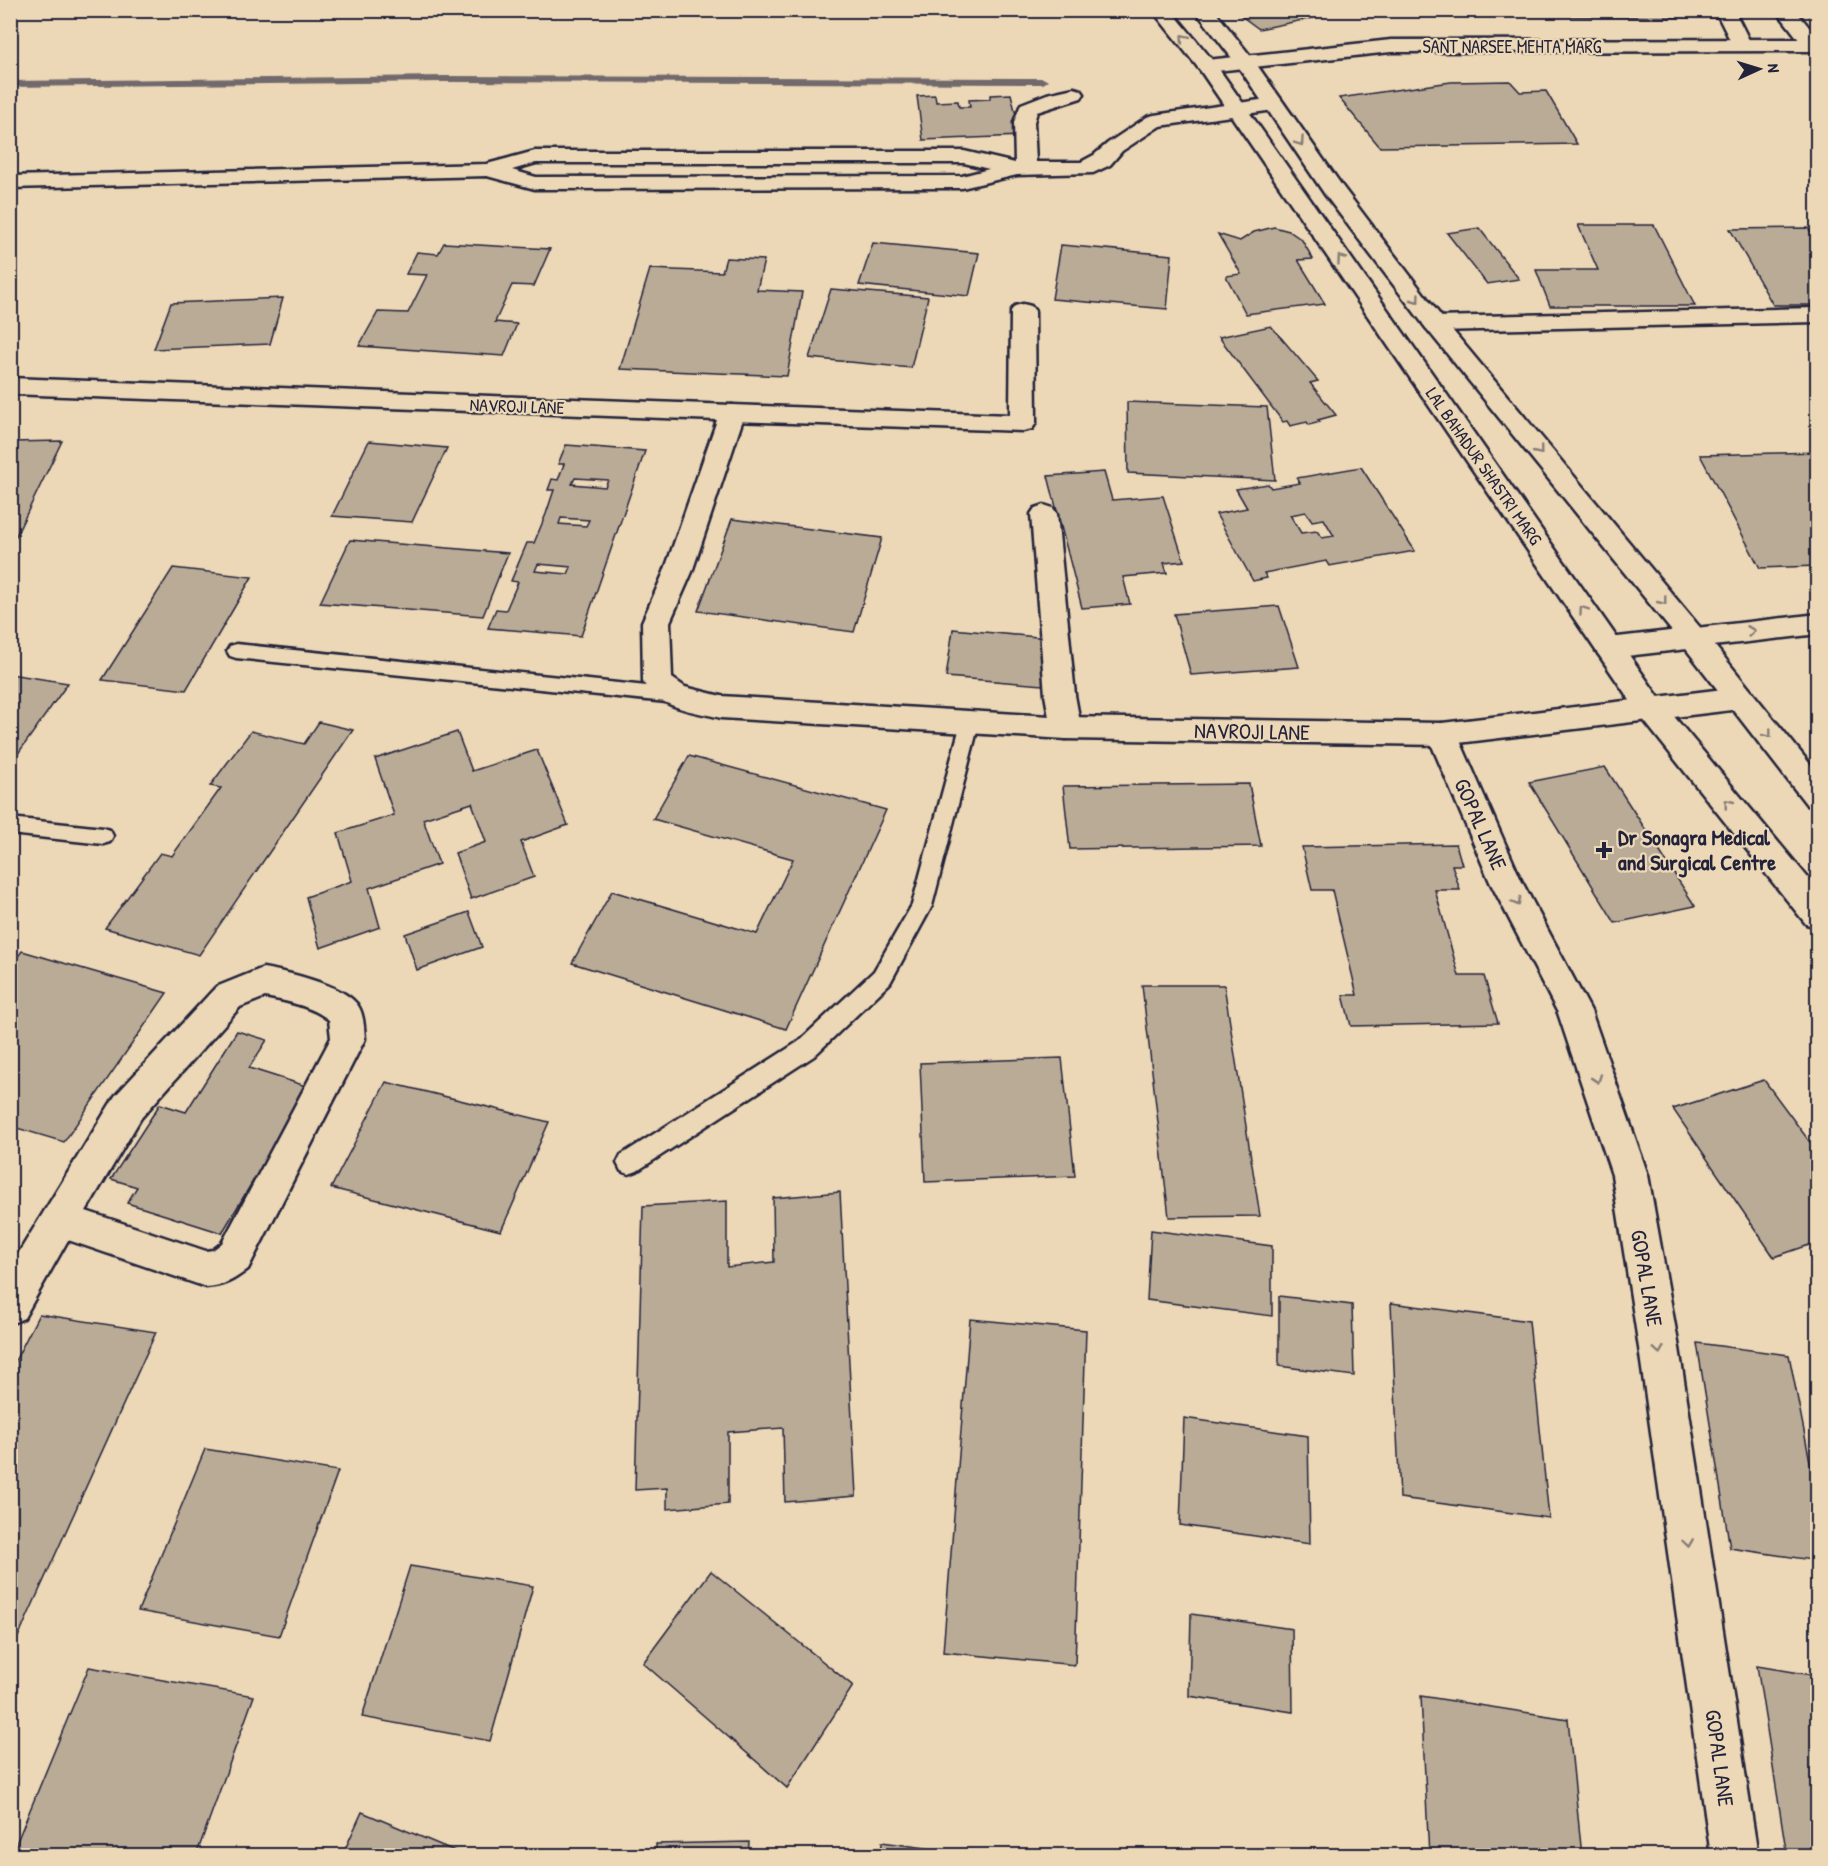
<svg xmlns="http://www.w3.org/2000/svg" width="1828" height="1866" font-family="'Patrick Hand',sans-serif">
<rect width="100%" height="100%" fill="#ecd8b6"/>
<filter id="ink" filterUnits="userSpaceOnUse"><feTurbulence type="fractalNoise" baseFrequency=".0167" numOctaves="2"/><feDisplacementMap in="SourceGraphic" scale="12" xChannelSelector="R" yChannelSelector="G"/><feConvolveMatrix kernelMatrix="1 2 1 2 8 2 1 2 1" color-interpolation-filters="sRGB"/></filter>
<g filter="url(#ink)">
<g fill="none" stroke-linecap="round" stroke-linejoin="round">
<polygon fill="#72696c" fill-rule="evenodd" points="446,76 1043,78 1048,81 1043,84 446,82 10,87 10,81"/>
</g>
<g fill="#baab97" stroke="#22223b" stroke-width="1.5" fill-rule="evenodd">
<polygon points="1233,10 1335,10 1337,13 1259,29"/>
<polygon points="1401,10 1719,10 1724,18 1402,14"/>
<polygon points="1804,10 1818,10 1818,25"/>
<polygon points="1510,81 1520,92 1546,91 1577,144 1380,147 1339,98 1451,82"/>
<polygon points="1011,94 1021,136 923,140 917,96 935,95 936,102 958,101 959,107 970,107 969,100 990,99 990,95"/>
<polygon points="1578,225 1654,225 1695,306 1550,306 1536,270 1598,270"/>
<polygon points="1274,227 1289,231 1302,240 1313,259 1298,260 1325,304 1246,314 1226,276 1241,274 1218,234 1240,241 1254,232"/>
<polygon points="1479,228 1519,279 1487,284 1447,233"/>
<polygon points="1808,228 1818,243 1818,305 1773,305 1730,229"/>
<polygon points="444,243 550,249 534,286 512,285 495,322 517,324 504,356 359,346 378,312 408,313 427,275 406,274 417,252 438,254"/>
<polygon points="873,243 979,253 969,296 859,285"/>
<polygon points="1061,245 1172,255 1167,309 1052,299"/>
<polygon points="726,258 764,260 757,290 802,292 787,376 620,369 650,269 722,272"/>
<polygon points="831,289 928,297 911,368 809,358"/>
<polygon points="283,298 270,344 154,349 171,303"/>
<polygon points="1271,326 1318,381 1310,383 1336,415 1318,420 1320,422 1309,425 1307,422 1290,426 1287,421 1283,422 1219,337"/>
<polygon points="1127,402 1267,407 1275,480 1128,473"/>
<polygon points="62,441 10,548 10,442"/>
<polygon points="369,441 447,448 412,522 332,516"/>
<path d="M566,445L645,451L581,636L488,628L496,609L506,610L518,582L511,581L527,543H534L546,514L554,490H548L552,479L558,480L564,464H558ZM575,478L608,480L605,487L572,484ZM561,518L589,520L586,526L559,524ZM538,564L571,567L568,574L535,571Z"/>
<polygon points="1818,452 1818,566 1760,568 1700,455"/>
<path d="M1361,467L1415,551L1329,566L1326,561L1264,573L1267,578L1253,581L1216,514L1247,508L1236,489L1268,484L1271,488L1300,483L1297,478ZM1306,512L1312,521L1324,519L1334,536L1322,538L1317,531L1301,533L1290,515Z"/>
<polygon points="1104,472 1112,500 1163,496 1184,561 1164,563 1167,573 1123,577 1130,604 1082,608 1048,476"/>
<polygon points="732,519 882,538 854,632 698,611"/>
<polygon points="350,540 508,553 483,616 320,603"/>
<polygon points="173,568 252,577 186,690 102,680"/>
<polygon points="1279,606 1299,667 1191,675 1174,614"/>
<polygon points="953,629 1047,638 1043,685 946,677"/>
<polygon points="10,674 68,683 10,765"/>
<polygon points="319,722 353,730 199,955 105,928 160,853 172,856 221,788 210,786 251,731 304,744"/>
<polygon points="457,732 472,771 537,750 568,825 521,842 534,877 471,899 455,853 486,842 472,803 423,819 439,864 369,888 380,927 320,948 306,897 352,881 338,833 394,815 375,759"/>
<polygon points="689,756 886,810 786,1029 572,963 612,891 757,934 793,859 653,819"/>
<polygon points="1605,767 1695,906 1615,923 1529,782"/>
<polygon points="1249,784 1261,846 1070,849 1063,786"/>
<polygon points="1456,844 1462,865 1452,865 1460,890 1435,890 1459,976 1484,976 1498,1023 1351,1026 1343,995 1357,995 1332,890 1312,890 1302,847"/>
<polygon points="469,912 482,947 417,970 405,934"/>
<polygon points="22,951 167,993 64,1142 10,1126 10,967"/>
<polygon points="1142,985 1224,985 1260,1216 1169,1217"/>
<polygon points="237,1031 267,1040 249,1068 309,1087 222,1233 127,1203 137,1187 111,1179 160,1104 186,1112"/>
<polygon points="1062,1058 1075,1176 925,1182 920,1063"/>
<polygon points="1764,1080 1818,1153 1818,1242 1774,1257 1673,1109"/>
<polygon points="386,1082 549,1122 501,1231 331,1188"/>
<polygon points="840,1192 856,1496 785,1502 783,1428 728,1432 728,1504 667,1509 667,1488 635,1490 643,1206 727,1201 727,1267 774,1262 773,1198"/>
<polygon points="1151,1230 1272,1246 1272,1316 1147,1300"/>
<polygon points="1279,1296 1352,1305 1354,1376 1279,1366"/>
<polygon points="1391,1303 1529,1321 1549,1518 1400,1498"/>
<polygon points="39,1314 156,1332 10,1655 10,1371"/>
<polygon points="970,1319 1086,1330 1075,1665 943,1652"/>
<polygon points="1697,1343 1789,1355 1818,1502 1818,1561 1730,1548"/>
<polygon points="1184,1418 1308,1436 1310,1544 1180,1525"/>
<polygon points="205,1449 338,1471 279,1636 138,1611"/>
<polygon points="410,1566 533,1586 490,1741 362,1717"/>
<polygon points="711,1571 853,1686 787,1788 643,1663"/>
<polygon points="1191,1614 1292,1629 1293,1712 1189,1696"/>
<polygon points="1757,1666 1818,1676 1818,1856 1787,1856"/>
<polygon points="89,1667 254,1696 196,1856 11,1856"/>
<polygon points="1421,1696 1568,1719 1582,1856 1429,1856"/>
<polygon points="362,1812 462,1854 462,1856 342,1856"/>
<polygon points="749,1842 748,1856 656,1856 656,1844"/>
<polygon points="882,1842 954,1852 953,1856 881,1856"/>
</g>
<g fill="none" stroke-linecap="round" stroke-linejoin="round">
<g stroke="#22223b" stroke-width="5">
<g id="service">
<polygon points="236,644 676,689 683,691 685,696 683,701 676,703 236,658 230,656 227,651 230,646"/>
<polygon points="970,716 977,718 979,723 932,906 890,983 814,1056 637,1171 629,1174 621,1171 617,1163 621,1155 798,1042 874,971 912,905 961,723 963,718"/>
<polygon points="10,818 103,828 110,830 113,836 110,842 103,844 10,834"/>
</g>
</g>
<g stroke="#22223b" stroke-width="5">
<g id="minor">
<polygon points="1715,10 1734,10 1752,46 1749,50 1735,50"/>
<polygon points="1776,10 1795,10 1818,38 1818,50 1806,49"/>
<path d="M1074,88L1081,90L1084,94L1081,98L1037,112L1034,122L1036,162H1081L1094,155L1108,143L1147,117L1154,115L1274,98L1281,100L1284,104L1281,108L1274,110L1160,126L1122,151L1110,165L1093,173L1017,175L962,188L535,189L487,176L10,188V176L487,164L535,151H964L1015,163L1014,122L1021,104L1047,94ZM536,163H964L989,169L962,176L536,177L512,170Z"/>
<polygon points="1023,304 1031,306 1035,311 1036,423 1032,429 1023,431 732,421 723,419 719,413 723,407 732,405 1010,415 1011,311 1015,306"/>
<polygon points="1818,308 1818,322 1435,331 1427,329 1423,324 1427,319 1435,317"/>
<polygon points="1044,505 1053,508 1057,514 1075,695 1081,728 1077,736 1066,739 1055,736 1051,728 1045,695 1031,514 1035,508"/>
<polygon points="1442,723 1453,726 1457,734 1521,880 1591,1011 1648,1175 1679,1348 1758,1856 1711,1856 1639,1348 1612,1175 1558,1013 1490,882 1427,734 1431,726"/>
<path d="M263,968C286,972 340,984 356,1003C364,1012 364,1027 365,1039L248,1269C234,1280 224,1286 206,1287L68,1240L24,1318L10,1324V1267L115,1096L216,987ZM265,997C286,1001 312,1006 329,1020L331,1038L222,1243L213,1250L206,1251L86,1211L141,1118L240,1007Z"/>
</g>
</g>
<g stroke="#22223b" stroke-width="5">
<g id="tertiary">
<polygon points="1818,39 1818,51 1391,52 1207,72 1200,70 1197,66 1200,62 1207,60 1391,40"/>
<path d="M10,378L732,405L741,407L745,413L692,572L670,622L672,678L685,687L721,696L1066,717L1442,723L1740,687L1750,690L1755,698L1750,706L1740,709L1442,745L1066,739L721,718C694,711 659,709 643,682L642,622L664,572L717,420L10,394Z"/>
<polygon points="1818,614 1818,634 1609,658 1599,655 1595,648 1599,641 1609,638"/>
</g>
</g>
<g stroke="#22223b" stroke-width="5">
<g id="primary">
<polygon points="1152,10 1171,10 1214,62 1662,702 1818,890 1818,927 1806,924 1642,718 1200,70"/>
<polygon points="1195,10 1214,10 1252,58 1342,186 1443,319 1703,631 1818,774 1818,809 1807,805 1683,645 1427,329 1326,196 1238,66"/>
</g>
</g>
<use href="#service" fill="#ecd8b6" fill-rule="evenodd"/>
<use href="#minor" fill="#ecd8b6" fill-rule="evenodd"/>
<use href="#tertiary" fill="#ecd8b6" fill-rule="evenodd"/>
<use href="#primary" fill="#ecd8b6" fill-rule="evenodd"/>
</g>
<defs><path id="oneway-chevron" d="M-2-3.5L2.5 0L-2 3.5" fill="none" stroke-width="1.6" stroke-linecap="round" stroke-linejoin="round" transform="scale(1.5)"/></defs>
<g stroke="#877d78">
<use href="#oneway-chevron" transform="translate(1184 38) rotate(-130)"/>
<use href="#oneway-chevron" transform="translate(1300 142) rotate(55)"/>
<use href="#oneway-chevron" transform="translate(1341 259) rotate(-125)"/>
<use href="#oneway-chevron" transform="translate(1416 299) rotate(53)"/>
<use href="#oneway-chevron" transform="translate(1539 451) rotate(51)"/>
<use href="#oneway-chevron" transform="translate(1663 601) rotate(51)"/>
<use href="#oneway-chevron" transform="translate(1583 610) rotate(-125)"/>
<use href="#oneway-chevron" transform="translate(1751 631) rotate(-7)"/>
<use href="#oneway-chevron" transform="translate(1768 734) rotate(52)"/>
<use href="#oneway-chevron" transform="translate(1728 803) rotate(-129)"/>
<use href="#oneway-chevron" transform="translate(1517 902) rotate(62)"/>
<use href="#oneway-chevron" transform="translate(1597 1079) rotate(71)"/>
<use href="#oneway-chevron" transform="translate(1659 1350) rotate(81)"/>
<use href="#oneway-chevron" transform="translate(1688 1543) rotate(82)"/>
</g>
</g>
<path fill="#22223b" stroke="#ecd8b6" stroke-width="2" d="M1601 841h6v6h6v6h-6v6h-6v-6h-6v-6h6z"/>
<g text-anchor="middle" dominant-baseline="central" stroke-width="4.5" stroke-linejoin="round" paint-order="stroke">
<g font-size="18" fill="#22223b" stroke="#ecd8b6">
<text x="1512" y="46">SANT NARSEE MEHTA MARG</text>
<text transform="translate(517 406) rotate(2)">NAVROJI LANE</text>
<text transform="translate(1484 466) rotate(55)">LAL BAHADUR SHASTRI MARG</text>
</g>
<g font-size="22" fill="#22223b" stroke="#ecd8b6">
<text transform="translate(1252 731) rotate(1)">NAVROJI LANE</text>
<text transform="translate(1481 824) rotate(66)">GOPAL LANE</text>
<text transform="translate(1647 1278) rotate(80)">GOPAL LANE</text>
<text transform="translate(1720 1758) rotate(82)">GOPAL LANE</text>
</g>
<g font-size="22" font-weight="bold" fill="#22223b" stroke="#ecd8b6" text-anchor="start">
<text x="1618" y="837">Dr Sonagra Medical<tspan x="1618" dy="25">and Surgical Centre</tspan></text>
</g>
</g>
<rect width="1828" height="1866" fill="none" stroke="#ecd8b6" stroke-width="36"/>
<rect x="18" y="18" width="1792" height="1830" fill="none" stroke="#22223b" stroke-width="2" filter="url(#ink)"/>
<g transform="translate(1759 69) rotate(86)" stroke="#ecd8b6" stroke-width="4.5" paint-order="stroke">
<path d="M0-4.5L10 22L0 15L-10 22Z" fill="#22223b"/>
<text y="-9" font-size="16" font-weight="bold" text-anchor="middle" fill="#22223b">N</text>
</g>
</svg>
